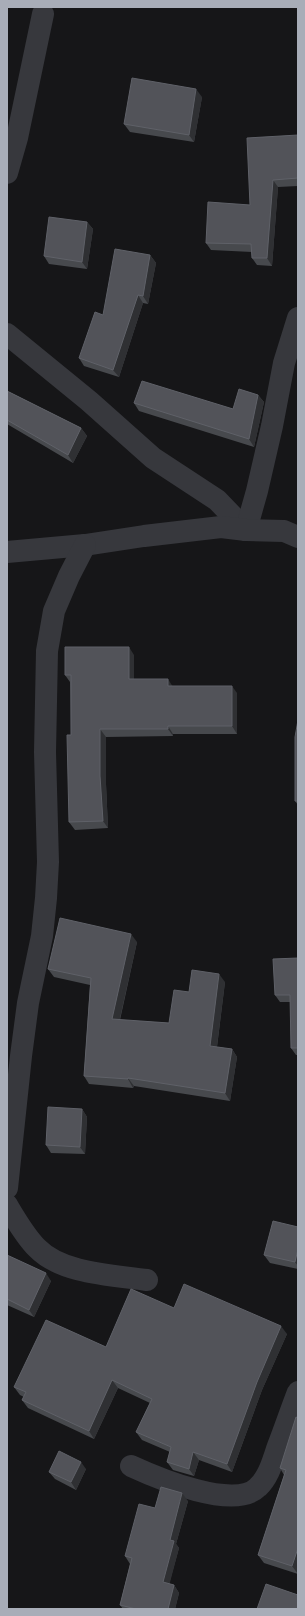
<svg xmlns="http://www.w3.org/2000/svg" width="305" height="1616" font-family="'Space Grotesk',sans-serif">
<rect width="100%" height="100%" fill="#161618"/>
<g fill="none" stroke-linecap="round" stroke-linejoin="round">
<g stroke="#37383d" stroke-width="22">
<polyline points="7,173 17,138 43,14"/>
<polyline points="7,334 89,401 153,458 217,500 246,530"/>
<polyline points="246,530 257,491 272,426 284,363 298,318"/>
<polyline points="7,552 85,545 144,536 221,527 246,530 284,531 298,537"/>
<polyline points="7,1188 21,1056 28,1003 42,936 46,898 48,862 45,752 47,651 54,611 69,576 85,545"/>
<path d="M7,1205C16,1220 25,1236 37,1248C62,1274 113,1275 147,1280"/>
<path d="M131,1466C157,1478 235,1511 258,1487C269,1477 273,1460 278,1446C285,1428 291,1410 298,1392"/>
</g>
</g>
<g fill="#47494d">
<polygon points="202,97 194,142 130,132 124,124"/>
<polygon points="298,135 298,186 278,187 272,266 257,265 252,258 252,252 211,250 206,243 250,205"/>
<polygon points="87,222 93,229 87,269 49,264 44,256"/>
<polygon points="150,255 156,263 148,304 143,303 119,377 84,366 79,358 103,315"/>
<polygon points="7,391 81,428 87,436 73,463 7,424"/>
<polygon points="258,395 264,402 254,447 139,411 134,403 233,409"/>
<polygon points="134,655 134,679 173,686 237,693 237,734 173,734 173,736 106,737 106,784 108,828 75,830 69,822 71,735 70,682 65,675"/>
<polygon points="298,720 298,805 295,801"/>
<polygon points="137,942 120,1020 169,1023 189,992 225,982 217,1047 232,1049 237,1057 230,1101 134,1086 133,1088 89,1084 84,1076 90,985 54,977 48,969"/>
<polygon points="298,958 298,1055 296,1055 291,1048 290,1002 280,1002 275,995"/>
<polygon points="82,1109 87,1117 85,1154 51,1153 46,1145"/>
<polygon points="298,1227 298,1269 270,1263 264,1255"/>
<polygon points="7,1255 51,1281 34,1317 7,1305"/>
<polygon points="174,1308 287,1334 262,1390 232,1472 199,1460 194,1476 173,1470 167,1462 170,1452 142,1440 136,1432 150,1403 118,1388 94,1439 28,1408 22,1400 24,1397 20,1395 14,1387 106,1347"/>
<polygon points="298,1418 298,1574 264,1563 258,1555 284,1475 280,1468"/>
<polygon points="86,1469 76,1490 55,1479 49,1472"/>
<polygon points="188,1501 176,1544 179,1548 169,1584 174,1585 179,1593 175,1609 123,1609 120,1605 130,1564 125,1556 155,1508"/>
</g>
<g fill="#2f3033">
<polygon points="196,89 202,97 194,142 189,135"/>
<polygon points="273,180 278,187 272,266 267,258"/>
<polygon points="87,222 93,229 87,269 82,262"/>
<polygon points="150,255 156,263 148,304 143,296"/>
<polygon points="138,295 143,303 119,377 113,370"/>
<polygon points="258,395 264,402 254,447 249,439"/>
<polygon points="81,428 87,436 73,463 68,455"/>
<polygon points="129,647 134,655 134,687 129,679"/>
<polygon points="168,679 173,687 168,686"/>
<polygon points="232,686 237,693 237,734 232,726"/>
<polygon points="168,726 173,734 173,736 168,729"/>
<polygon points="100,729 106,737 106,784 108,828 103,821 100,776"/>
<polygon points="131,934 137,942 118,1027 112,1019"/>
<polygon points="219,974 225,982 216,1054 210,1046"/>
<polygon points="232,1049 237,1057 230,1101 225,1093"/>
<polygon points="128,1078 134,1086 133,1088 128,1079"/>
<polygon points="82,1109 87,1117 85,1154 80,1147"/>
<polygon points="298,1249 298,1266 295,1262"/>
<polygon points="46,1273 51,1281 34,1317 29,1310"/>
<polygon points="281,1326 287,1334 262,1390 232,1472 227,1464 257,1382"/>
<polygon points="112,1380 118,1388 94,1439 89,1431"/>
<polygon points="193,1452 199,1460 194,1476 189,1469"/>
<polygon points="81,1462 86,1469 76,1490 71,1482"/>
<polygon points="182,1493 188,1501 176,1544 179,1548 168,1590 163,1582 170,1540"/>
<polygon points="298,1548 298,1574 292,1566"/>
<polygon points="174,1585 179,1593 175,1609 168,1609"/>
</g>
<g fill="#525359" stroke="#5f6168">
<polygon points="132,78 196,89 189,135 124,124"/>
<polygon points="298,135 298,178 273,180 267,258 252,258 251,244 206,243 208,202 250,205 247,138"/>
<polygon points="49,217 87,222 82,262 44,256"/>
<polygon points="115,249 150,255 143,296 138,295 113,370 79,358 95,312 103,315"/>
<polygon points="142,381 233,409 239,389 258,395 249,439 134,403"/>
<polygon points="7,391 81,428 68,455 7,420"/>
<polygon points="65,647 129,647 129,679 168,679 168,686 232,686 232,726 168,726 168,729 100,729 100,776 103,821 69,822 67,735 71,735 71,675 65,675"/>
<polygon points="298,720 298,801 295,801 295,737"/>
<polygon points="60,918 131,934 112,1019 169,1023 174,990 189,992 192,970 219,974 210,1046 232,1049 225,1093 128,1078 128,1079 84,1076 91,978 48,969"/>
<polygon points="298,958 298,1048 291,1048 290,995 275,995 273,959"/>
<polygon points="48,1107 82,1109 80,1147 46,1145"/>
<polygon points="273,1221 298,1227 298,1249 295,1262 264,1255"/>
<polygon points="7,1255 46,1273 29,1310 7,1299"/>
<polygon points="184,1284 281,1326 257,1382 227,1464 193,1452 189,1469 167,1462 171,1447 136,1432 152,1399 112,1380 89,1431 22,1400 26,1392 14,1387 46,1320 106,1347 131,1289 174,1308"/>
<polygon points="296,1417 298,1418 298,1548 292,1566 258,1555 286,1470 280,1468"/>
<polygon points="59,1451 81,1462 71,1482 49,1472"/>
<polygon points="161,1487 182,1493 170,1540 174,1541 163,1582 174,1585 168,1609 136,1609 120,1605 132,1558 125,1556 139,1504 155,1508"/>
<polygon points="266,1584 298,1595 298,1609 257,1609"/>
</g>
<rect width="305" height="1616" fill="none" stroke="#a8adb8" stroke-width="16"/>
</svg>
